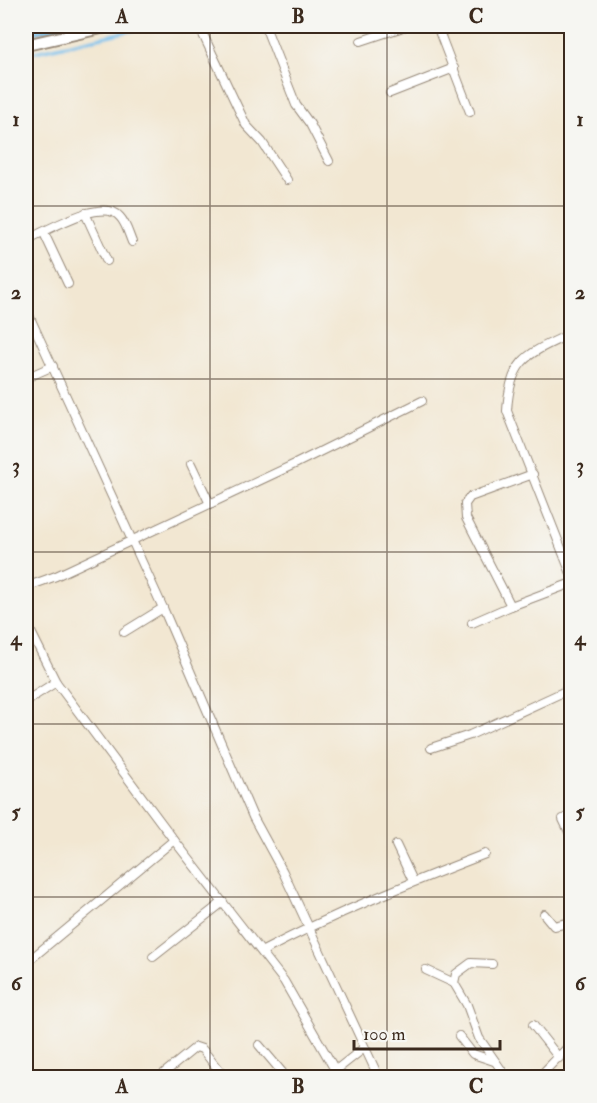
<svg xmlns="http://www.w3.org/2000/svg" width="597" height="1103" font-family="'IM FELL Double Pica',serif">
<rect width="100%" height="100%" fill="#f6f6f2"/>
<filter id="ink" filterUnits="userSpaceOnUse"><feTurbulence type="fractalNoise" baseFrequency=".0167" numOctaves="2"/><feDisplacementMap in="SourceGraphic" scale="12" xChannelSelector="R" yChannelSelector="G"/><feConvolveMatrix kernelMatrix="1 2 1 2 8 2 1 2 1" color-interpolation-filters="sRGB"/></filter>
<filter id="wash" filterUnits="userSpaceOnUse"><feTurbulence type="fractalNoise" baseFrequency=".008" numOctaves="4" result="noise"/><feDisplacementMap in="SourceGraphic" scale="24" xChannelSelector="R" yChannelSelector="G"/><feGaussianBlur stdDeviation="1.35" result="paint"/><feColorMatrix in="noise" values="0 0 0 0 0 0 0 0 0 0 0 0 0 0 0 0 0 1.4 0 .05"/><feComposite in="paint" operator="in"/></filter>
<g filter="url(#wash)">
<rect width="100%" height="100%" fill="#f2e7d2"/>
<polygon fill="#75c1ef" stroke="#587686" stroke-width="1.5" points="26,26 71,26 26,36"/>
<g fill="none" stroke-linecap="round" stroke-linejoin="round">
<polyline stroke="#75c1ef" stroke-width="3" points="26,54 152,26"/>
</g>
</g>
<g filter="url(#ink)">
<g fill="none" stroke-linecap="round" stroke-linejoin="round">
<g stroke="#968878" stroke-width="10">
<g id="minor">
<polyline points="199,26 246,125 262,142 287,180"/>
<polyline points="265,26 296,105 310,124 329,161"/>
<polyline points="437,26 470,112"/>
<polyline points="361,41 406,26"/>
<polyline points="390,93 454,68"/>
<polyline points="85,213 107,261"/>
<polyline points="44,233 68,284"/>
<path d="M26,240C45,232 103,196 120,217C126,223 129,235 132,242"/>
<polyline points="26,309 163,608 253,817 283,872 379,1078"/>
<path d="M572,333C528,354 510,358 507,411L572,576"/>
<polyline points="26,378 53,366"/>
<polyline points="191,464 210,504"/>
<polyline points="533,474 470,497 465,504 466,518 511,606 572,583"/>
<polyline points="26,587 56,576 297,463 422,401"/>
<polyline points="26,622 56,682 174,840 284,981 335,1070"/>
<polyline points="472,623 511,606"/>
<polyline points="124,632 163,608"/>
<polyline points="26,701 56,682"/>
<polyline points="431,748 470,735 572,688"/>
<polyline points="572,815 563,819 572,838"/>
<polyline points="396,845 413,881"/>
<polyline points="544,914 554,926 572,922"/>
<path d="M263,951C335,913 410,883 485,854"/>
<polyline points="153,957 223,902"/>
<polyline points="26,963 174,840"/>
<polyline points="426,970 454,983 467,1005 479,1038 507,1078"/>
<polyline points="454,983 456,974 471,963 492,964"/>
<polyline points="533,1025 559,1058"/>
<polyline points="459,1036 473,1054 494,1061"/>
<polyline points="259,1045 287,1078"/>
<polyline points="158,1078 196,1047 202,1049 225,1078"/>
<polyline points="326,1078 364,1048"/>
<polyline points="538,1078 572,1043"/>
</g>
</g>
<g stroke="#968878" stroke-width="14">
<polyline id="secondary" points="26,45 110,26"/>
</g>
<use href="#minor" stroke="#fff" stroke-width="8"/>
<use href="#secondary" stroke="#fff" stroke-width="10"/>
</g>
</g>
<path fill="none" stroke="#3b2a1e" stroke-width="1.5" stroke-opacity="0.55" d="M210,26V1078M387,26V1078M26,206H572M26,379H572M26,552H572M26,724H572M26,897H572"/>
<rect width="597" height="1103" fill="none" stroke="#f6f6f2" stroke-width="66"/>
<path d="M354 1040v9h146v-9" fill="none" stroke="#3b2a1e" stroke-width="3"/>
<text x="363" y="1040" font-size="18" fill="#3b2a1e" stroke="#f6f6f2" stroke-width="4.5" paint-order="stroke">100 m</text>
<rect x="33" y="33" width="531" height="1037" fill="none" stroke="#3b2a1e" stroke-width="2"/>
<g font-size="20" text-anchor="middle" font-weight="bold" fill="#3b2a1e">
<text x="122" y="23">A</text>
<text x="298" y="23">B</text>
<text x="476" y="23">C</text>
<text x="16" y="126">1</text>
<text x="580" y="126">1</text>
<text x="16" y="299">2</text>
<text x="580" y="299">2</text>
<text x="16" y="472">3</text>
<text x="580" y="472">3</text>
<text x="16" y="645">4</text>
<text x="580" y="645">4</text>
<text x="16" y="818">5</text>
<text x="580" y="818">5</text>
<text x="16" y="990">6</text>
<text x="580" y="990">6</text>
<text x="122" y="1093">A</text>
<text x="298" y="1093">B</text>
<text x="476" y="1093">C</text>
</g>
</svg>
